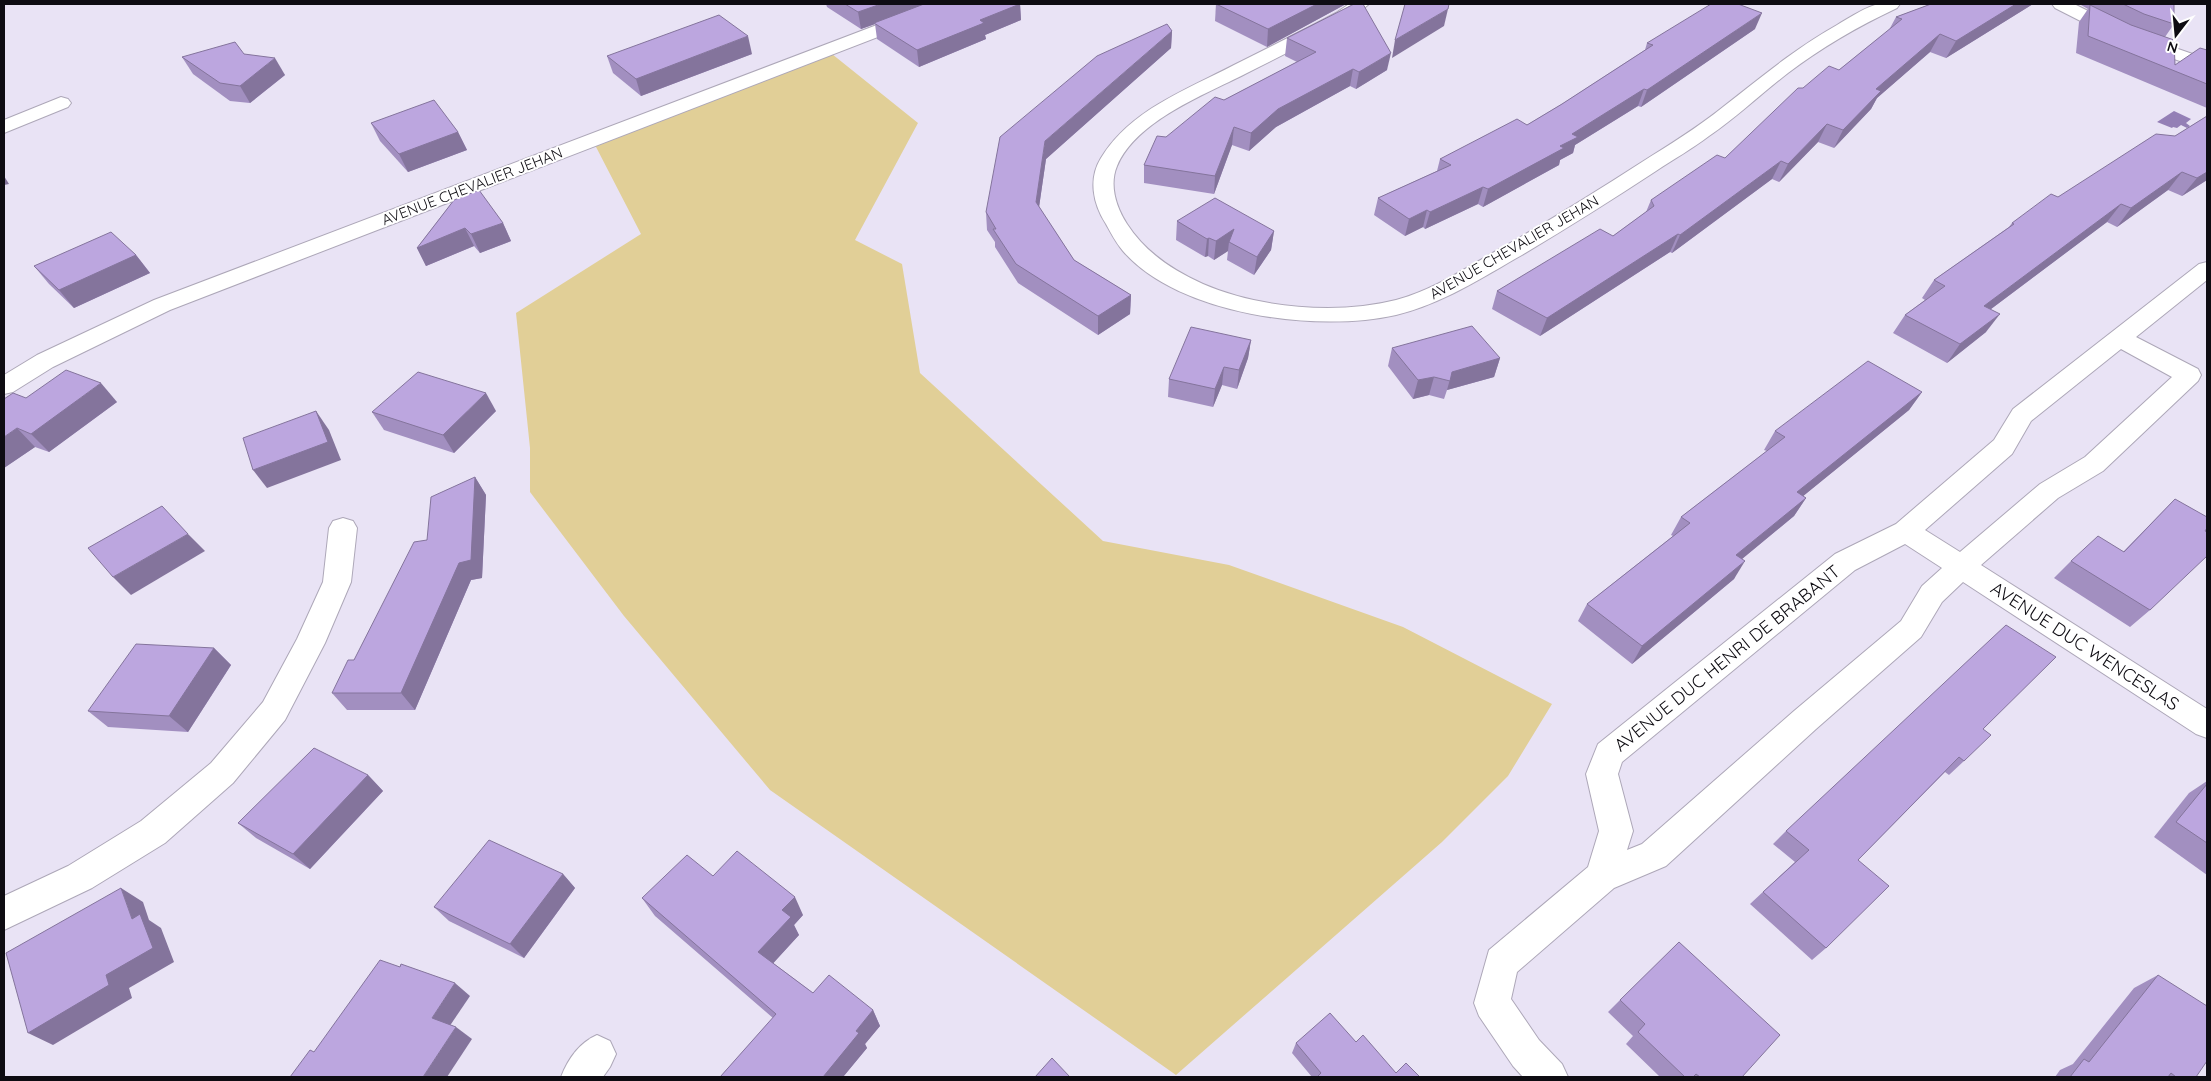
<svg xmlns="http://www.w3.org/2000/svg" width="2211" height="1081" font-family="Quicksand,sans-serif">
<rect width="100%" height="100%" fill="#e9e3f5"/>
<polygon fill="#e1cf97" points="832,54 918,123 855,240 902,264 920,373 1103,541 1229,565 1403,627 1552,704 1508,776 1442,842 1176,1075 770,790 624,616 530,492 530,448 516,313 641,234 595,145"/>
<polygon fill="#947fb6" points="2174,111 2191,119 2186,123 2190,126 2187,128 2181,125 2177,128 2173,127 2172,128 2157,122"/>
<g fill="none" stroke-linecap="round" stroke-linejoin="round">
<g stroke="#ada7b8" stroke-width="2">
<g id="minor">
<polygon points="932,4 956,4 953,8 170,310 53,367 13,392 4,394 4,375 37,355 154,300"/>
<path d="M1349,4H1369L1348,21C1314,39 1279,57 1245,74C1204,95 1136,121 1117,166C1109,185 1116,207 1127,224C1145,252 1172,270 1203,284C1258,308 1337,315 1396,300C1435,290 1470,265 1505,246C1552,219 1597,191 1642,162C1669,145 1697,128 1723,107C1760,78 1796,48 1837,25C1849,18 1862,9 1875,5C1883,2 1892,4 1900,4L1897,8C1859,26 1822,47 1788,73C1762,93 1737,117 1709,136C1692,149 1674,159 1656,171C1612,200 1567,228 1522,255C1481,278 1442,304 1396,315C1318,333 1178,315 1123,251C1116,243 1111,233 1106,224C1093,204 1088,179 1101,158C1130,110 1186,90 1234,65C1268,48 1302,31 1336,13Z"/>
<polygon points="2052,4 2074,4 2132,33 2207,59 2207,70 2120,41 2055,8"/>
<polygon points="61,97 68,99 71,103 68,107 4,133 4,120"/>
<path d="M2207,262V280L2136,337L2198,369L2201,375L2198,381L2103,471L2058,498L1981,565L2207,709V738L2196,734L1963,582L1942,602L1921,637L1816,729L1666,866L1614,888L1517,972L1511,999L1539,1040L1562,1064L1568,1077H1523L1513,1066L1479,1016L1474,1003L1489,950L1588,867L1599,831L1586,774L1598,744L1835,554L1896,524L1994,440L2013,409L2199,264ZM2121,349L2172,377L2085,457L2040,484L1960,552L1925,530L2012,454L2031,421ZM1905,544L1942,568L1922,586L1901,621L1794,711L1642,844L1627,850L1633,831L1618,774L1622,762L1855,570Z"/>
<polygon points="343,518 353,521 357,528 351,582 325,643 285,720 233,783 165,843 92,888 4,930 4,896 68,866 141,821 211,763 263,702 297,639 323,582 329,528 333,521"/>
<path d="M597,1035L610,1041L616,1054L610,1067L603,1077H561C568,1059 579,1043 597,1035Z"/>
</g>
</g>
<use href="#minor" fill="#fff" fill-rule="evenodd"/>
</g>
<g fill="#a28fc0">
<polygon points="826,4 1020,4 1021,20 985,35 986,39 919,67 877,39 875,24 861,29 827,7"/>
<polygon points="1216,4 1346,4 1267,47 1215,21"/>
<polygon points="1931,4 2033,4 1946,58 1930,52 1877,98 1871,109 1834,148 1818,142 1779,182 1772,179 1672,253 1670,252 1540,336 1492,309 1497,291 1613,236 1646,212 1651,200 1725,158 1803,88 1839,70 1889,30 1896,17"/>
<polygon points="2081,4 2174,4 2174,24 2165,37 2175,65 2207,49 2207,108 2076,53 2079,22 2088,9 2081,5"/>
<polygon points="1755,29 1641,107 1638,106 1575,145 1573,153 1560,160 1559,165 1483,207 1478,204 1425,229 1423,227 1405,236 1374,215 1378,198 1437,171 1440,159 1527,125 1562,104 1645,50 1647,43"/>
<polygon points="1172,31 1171,48 1046,159 1039,207 1074,260 1131,295 1130,314 1098,335 1018,283 995,247 995,242 987,230 986,212"/>
<polygon points="1287,38 1387,70 1356,89 1350,86 1276,127 1249,151 1232,145 1214,194 1144,183 1144,165 1166,137 1224,100 1297,62 1285,56"/>
<polygon points="244,54 285,75 250,103 230,101 193,74 182,57"/>
<polygon points="752,54 641,96 613,73 607,56"/>
<polygon points="2207,116 2207,180 2182,196 2168,190 2117,227 2107,222 1991,309 1986,332 1947,363 1893,333 1905,315 1925,300 1922,298 1934,280 2009,227 2012,223 2058,197 2175,136"/>
<polygon points="371,123 458,132 467,150 408,172 380,141"/>
<polygon points="454,200 503,223 511,241 480,253 474,246 426,266 417,248"/>
<polygon points="1177,221 1274,231 1271,250 1254,275 1227,260 1228,251 1214,260 1208,256 1205,257 1176,240"/>
<polygon points="136,255 150,273 74,308 49,284 34,266"/>
<polygon points="1251,340 1248,358 1237,389 1222,385 1213,407 1168,397 1169,379"/>
<polygon points="1392,348 1500,358 1494,377 1447,390 1444,399 1429,395 1413,399 1388,366"/>
<polygon points="1922,392 1909,410 1803,496 1806,498 1794,516 1742,559 1734,579 1632,664 1578,621 1587,604 1673,536 1671,535 1681,517 1767,451 1764,450 1775,431"/>
<polygon points="26,398 117,402 49,452 35,447 4,468"/>
<polygon points="496,411 454,453 384,430 372,412"/>
<polygon points="475,477 486,495 482,578 471,580 415,710 347,710 332,693 354,660 427,540"/>
<polygon points="2175,499 2205,531 2150,610 2130,627 2054,578 2071,561 2123,552"/>
<polygon points="214,648 231,665 188,732 108,727 88,711"/>
<polygon points="1983,729 1964,761 1949,775 1945,772 1858,860 1826,948 1812,960 1750,904 1795,862 1773,844 1786,831"/>
<polygon points="368,775 383,791 310,869 256,838 238,823"/>
<polygon points="2207,781 2207,875 2154,837 2189,793"/>
<polygon points="563,874 575,888 524,958 449,921 434,907"/>
<polygon points="642,898 803,915 794,925 799,935 773,963 813,993 873,1010 880,1026 865,1044 867,1048 843,1077 720,1077 773,1018 655,916"/>
<polygon points="2158,975 2196,1077 2055,1077 2060,1070 2073,1064 2134,988"/>
<polygon points="1620,1000 1742,1077 1660,1077 1626,1044 1633,1036 1608,1012"/>
<polygon points="1356,1042 1396,1073 1420,1077 1312,1077 1292,1053 1296,1043"/>
</g>
<g fill="#84749c">
<polygon points="881,4 927,4 874,23 875,24 861,29 858,12"/>
<polygon points="1020,4 1021,20 985,35 986,39 919,67 917,50 980,20"/>
<polygon points="1317,4 1346,4 1267,47 1268,29"/>
<polygon points="2016,4 2033,4 1946,58 1956,41"/>
<polygon points="1448,9 1444,26 1392,58 1395,40"/>
<polygon points="1762,13 1755,29 1641,107 1647,90"/>
<polygon points="1172,31 1171,48 1046,159 1037,221 1036,202 1045,141"/>
<polygon points="1940,34 1930,52 1877,98 1871,109 1834,148 1843,130 1876,89"/>
<polygon points="748,36 752,54 641,96 636,79"/>
<polygon points="1391,53 1387,70 1356,89 1359,72"/>
<polygon points="275,58 285,75 250,103 240,86"/>
<polygon points="1353,69 1350,86 1276,127 1249,151 1251,133 1278,109"/>
<polygon points="1644,89 1638,106 1575,145 1573,153 1560,160 1559,165 1483,207 1488,189 1572,134"/>
<polygon points="1827,124 1818,142 1779,182 1788,164"/>
<polygon points="1234,127 1232,145 1214,194 1215,176"/>
<polygon points="458,132 467,150 408,172 399,154"/>
<polygon points="1781,161 1772,179 1672,253 1680,235"/>
<polygon points="2182,172 2168,190 2117,227 2131,208"/>
<polygon points="2207,172 2207,180 2182,196 2197,178"/>
<polygon points="4,176 9,184 4,185"/>
<polygon points="1483,187 1478,204 1425,229 1430,212"/>
<polygon points="2121,204 2107,222 1971,324 1984,306"/>
<polygon points="1427,210 1423,227 1405,236 1409,219"/>
<polygon points="503,223 511,241 480,253 471,234"/>
<polygon points="465,228 474,246 426,266 417,248"/>
<polygon points="1234,229 1229,242 1228,251 1214,260 1216,241"/>
<polygon points="1274,231 1271,250 1254,275 1257,257"/>
<polygon points="1678,234 1670,252 1540,336 1547,318"/>
<polygon points="1209,238 1208,256 1205,257 1207,239"/>
<polygon points="136,255 150,273 74,308 59,290"/>
<polygon points="1131,295 1130,314 1098,335 1098,316"/>
<polygon points="2000,314 1986,332 1947,363 1960,344"/>
<polygon points="1251,340 1248,358 1237,389 1239,370"/>
<polygon points="1500,358 1494,377 1447,390 1452,372"/>
<polygon points="1224,367 1222,385 1213,407 1215,389"/>
<polygon points="1434,377 1429,395 1413,399 1418,380"/>
<polygon points="101,383 117,402 49,452 31,434"/>
<polygon points="1922,392 1909,410 1786,510 1797,492"/>
<polygon points="486,393 496,411 454,453 443,435"/>
<polygon points="316,411 329,430 341,460 267,488 253,470"/>
<polygon points="17,428 35,447 4,468 4,437"/>
<polygon points="475,477 486,495 482,578 471,580 415,710 401,693"/>
<polygon points="1806,498 1794,516 1725,573 1736,555"/>
<polygon points="188,534 205,551 131,595 113,577"/>
<polygon points="1745,561 1734,579 1632,664 1642,646"/>
<polygon points="214,648 231,665 188,732 169,716"/>
<polygon points="368,775 383,791 310,869 293,854"/>
<polygon points="563,874 575,888 524,958 510,944"/>
<polygon points="121,888 143,902 149,920 161,928 174,962 129,988 132,998 53,1045 28,1033 106,975 132,919"/>
<polygon points="795,897 803,915 794,925 799,935 768,969 758,952 782,910"/>
<polygon points="455,983 470,996 447,1030 432,1018"/>
<polygon points="873,1010 880,1026 865,1044 867,1048 843,1077 823,1077 856,1031"/>
<polygon points="456,1027 472,1039 447,1077 423,1077"/>
</g>
<g fill="#bca6df" stroke="#84749c">
<polygon points="845,4 881,4 858,12"/>
<polygon points="924,4 1020,4 980,20 984,23 917,50 874,23"/>
<polygon points="1216,4 1317,4 1268,29"/>
<polygon points="1354,4 1363,4 1391,53 1359,72 1353,69 1278,109 1251,133 1234,127 1215,176 1144,165 1157,136 1166,137 1215,97 1224,100 1316,52 1287,38"/>
<polygon points="1405,4 1449,4 1448,9 1395,40"/>
<polygon points="1711,4 1738,4 1762,13 1647,90 1644,89 1572,134 1578,137 1560,146 1564,148 1488,189 1483,187 1430,212 1427,210 1409,219 1378,198 1451,165 1440,159 1517,119 1527,125 1562,104 1653,45 1647,43"/>
<polygon points="1931,4 2016,4 1956,41 1940,34 1876,89 1881,91 1843,130 1827,124 1788,164 1781,161 1680,235 1678,234 1547,318 1497,291 1600,229 1613,236 1654,206 1651,200 1717,155 1725,158 1798,88 1803,88 1829,66 1839,70 1902,19 1896,17"/>
<polygon points="2123,4 2174,4 2174,24 2144,14"/>
<polygon points="2090,5 2131,25 2174,40 2175,65 2200,48 2207,50 2207,84 2088,36"/>
<polygon points="719,15 748,36 636,79 607,56"/>
<polygon points="1167,24 1172,31 1045,141 1036,202 1074,260 1131,295 1098,316 1016,264 993,229 996,229 986,212 1000,137 1097,56"/>
<polygon points="235,42 244,54 275,58 240,86 220,83 182,57"/>
<polygon points="434,100 458,132 399,154 371,123"/>
<polygon points="2207,116 2207,172 2197,178 2182,172 2131,208 2121,204 1984,306 2000,314 1960,344 1905,315 1945,286 1934,280 2014,224 2012,223 2051,194 2058,197 2156,134 2175,136"/>
<polygon points="479,190 503,223 471,234 465,228 417,248 454,200"/>
<polygon points="1215,198 1274,231 1257,257 1229,242 1234,229 1216,241 1209,238 1207,239 1177,221"/>
<polygon points="111,232 136,255 59,290 34,266"/>
<polygon points="1472,326 1500,358 1452,372 1450,381 1434,377 1418,380 1392,348"/>
<polygon points="1191,327 1251,340 1239,370 1224,367 1215,389 1169,379"/>
<polygon points="1868,361 1922,392 1797,492 1806,498 1736,555 1745,561 1642,646 1587,604 1690,523 1681,517 1785,437 1775,431"/>
<polygon points="66,370 101,383 31,434 17,428 4,437 4,399 13,393 26,398"/>
<polygon points="418,372 486,393 443,435 372,412"/>
<polygon points="316,411 328,442 253,470 243,438"/>
<polygon points="475,477 471,560 459,563 401,693 332,693 348,660 354,660 414,542 427,540 431,497"/>
<polygon points="2175,499 2207,517 2207,528 2205,531 2207,532 2207,556 2150,610 2071,561 2098,536 2124,552"/>
<polygon points="162,506 188,534 113,577 88,548"/>
<polygon points="2006,625 2056,657 1983,729 1991,735 1964,761 1959,757 1858,860 1889,886 1826,948 1763,892 1809,850 1786,831"/>
<polygon points="136,644 214,648 169,716 88,711"/>
<polygon points="314,748 368,775 293,854 238,823"/>
<polygon points="2207,784 2207,843 2176,822"/>
<polygon points="489,840 563,874 510,944 434,907"/>
<polygon points="737,851 795,897 782,910 791,917 758,952 813,993 829,975 873,1010 856,1031 859,1033 823,1077 720,1077 776,1014 642,898 687,855 713,876"/>
<polygon points="121,888 132,919 140,914 153,948 106,975 109,985 28,1033 6,953"/>
<polygon points="1679,942 1780,1035 1742,1077 1700,1077 1696,1074 1693,1077 1685,1077 1638,1032 1645,1024 1620,1000"/>
<polygon points="380,960 400,967 401,964 455,983 432,1018 456,1027 423,1077 290,1077 310,1050 314,1052"/>
<polygon points="2158,975 2207,1006 2207,1061 2196,1077 2176,1077 2171,1073 2168,1077 2070,1077 2084,1059 2089,1062"/>
<polygon points="1330,1013 1356,1042 1363,1035 1396,1073 1406,1063 1420,1077 1317,1077 1321,1073 1296,1043"/>
<polygon points="1052,1058 1070,1077 1035,1077"/>
</g>
<g text-anchor="middle" dominant-baseline="central" stroke-width="4" stroke-linejoin="round" paint-order="stroke">
<g font-size="15" fill="#0e0c12" stroke="#fff">
<text transform="translate(472 186) rotate(-21)">AVENUE CHEVALIER JEHAN</text>
<text transform="translate(1514 247) rotate(-30)">AVENUE CHEVALIER JEHAN</text>
</g>
<g font-size="18" fill="#0e0c12" stroke="#fff">
<text transform="translate(2085 646) rotate(33)">AVENUE DUC WENCESLAS</text>
<text transform="translate(1727 658) rotate(-39)">AVENUE DUC HENRI DE BRABANT</text>
</g>
</g>
<rect width="2211" height="1081" fill="none" stroke="#0e0c12" stroke-width="10"/>
<g transform="translate(2176 35) rotate(196)" stroke="#ffffff" stroke-width="4" paint-order="stroke">
<path d="M0-4L9 19L0 12L-9 19Z" fill="#0e0c12"/>
<text y="-8" font-size="14" font-weight="bold" text-anchor="middle" fill="#0e0c12">N</text>
</g>
</svg>
